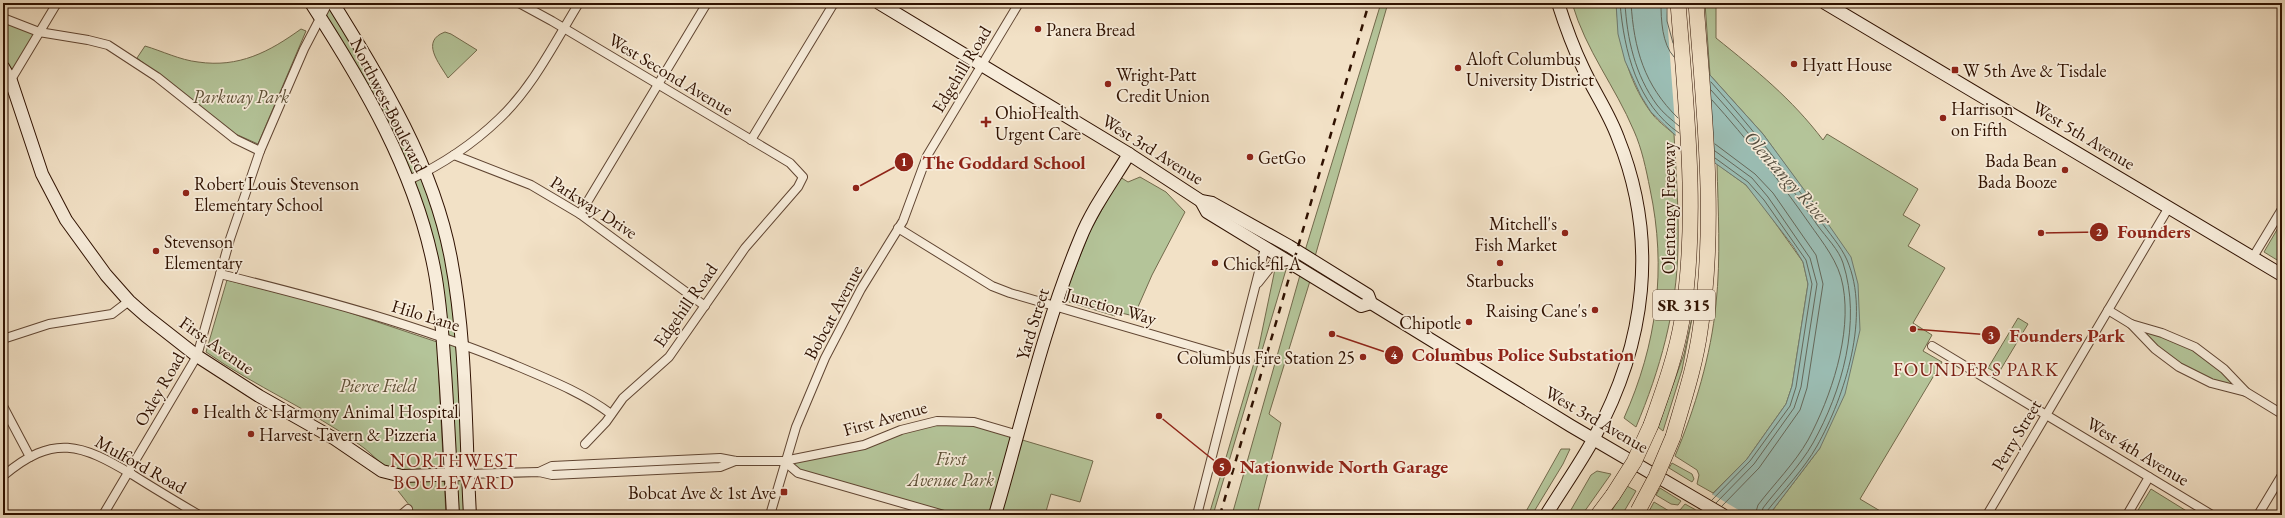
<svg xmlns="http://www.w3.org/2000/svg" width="2285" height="518" font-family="'EB Garamond',serif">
<rect width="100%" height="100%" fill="#f2e1c6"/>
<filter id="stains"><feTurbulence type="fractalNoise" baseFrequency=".005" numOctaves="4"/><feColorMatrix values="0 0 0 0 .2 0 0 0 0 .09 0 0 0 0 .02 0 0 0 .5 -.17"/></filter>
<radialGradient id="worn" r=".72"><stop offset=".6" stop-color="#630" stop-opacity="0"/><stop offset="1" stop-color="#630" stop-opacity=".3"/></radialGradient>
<g fill="#b4c499" stroke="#726a4c">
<polygon points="311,3 333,3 415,149 451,258 470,515 453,515 442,321 409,180"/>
<polygon points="1381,3 1388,3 1314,260 1304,254"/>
<path d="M1572,3H1616C1619,41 1627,79 1650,111C1656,120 1666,127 1674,134C1676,172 1679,210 1678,247C1677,310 1660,370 1636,427L1624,418C1657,344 1667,269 1650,189C1646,169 1642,149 1634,131C1615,86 1586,51 1572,3Z"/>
<path d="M1705,3H1716V38C1757,71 1791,98 1823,140L1827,134L1918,189L1903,215L1920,225L1908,246L1945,268L1913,323L1932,335L1923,351L1942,362L1860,499L1887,515H1769L1820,448L1808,196L1763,134L1710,75Z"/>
<polygon points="3,20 37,33 12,75 3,59"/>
<path d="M301,29L306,31L258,144L231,132L137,58L145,46C162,51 180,60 198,62C239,68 269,52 301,29Z"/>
<path d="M445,32L451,34L477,50L448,78C439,63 420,41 445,32Z"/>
<path d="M1717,164L1746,185L1761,203L1803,262L1808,284L1792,386L1786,404L1747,459L1713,493L1697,484L1699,475L1697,470L1675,456C1695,409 1711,355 1716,304C1721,257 1718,210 1717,164Z"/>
<polygon points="1120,177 1128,182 1140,177 1166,192 1185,212 1152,275 1134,316 1117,312 1115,316 1069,302 1064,297 1089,233"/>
<polygon points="2282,221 2282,263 2264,252"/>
<polygon points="1279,263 1288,263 1213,515 1209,515 1259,346 1275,269"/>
<polygon points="1300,275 1310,281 1269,414 1281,423 1257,515 1232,515"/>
<path d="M227,280L330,306L437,342L446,515H417L395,487L398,481C386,469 374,455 360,445C311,410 256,387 206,352Z"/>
<polygon points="1693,313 1682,370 1663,431 1658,427 1684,354"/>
<polygon points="2018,318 2028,324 1998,374 1988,368"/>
<polygon points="2131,324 2195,347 2246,392 2192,374"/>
<polygon points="955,420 1093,461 1080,502 1051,494 1045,515 944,515 798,473 784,461 827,452 901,430"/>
<polygon points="1561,449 1570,449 1563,464 1532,515 1524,515"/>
<polygon points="1672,463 1692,474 1694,479 1692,482 1669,468"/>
<polygon points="1597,471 1611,474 1582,515 1575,513 1574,515 1568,515 1591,475"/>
<polygon points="1627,486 1636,491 1622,515 1609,515"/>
<polygon points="1660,488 1681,501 1678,505 1671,504 1656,495"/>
<polygon points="2151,489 2193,515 2135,515"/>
<polygon points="1654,502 1669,511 1680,510 1685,504 1696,510 1692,515 1647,515"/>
</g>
<polygon fill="#9bbeb5" stroke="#70796d" points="1616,3 1676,3 1682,44 1763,134 1808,195 1851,257 1858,284 1860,330 1845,394 1820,448 1769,515 1692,515 1747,459 1786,404 1792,386 1808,284 1803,262 1793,246 1746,185 1674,134 1651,112 1641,96 1625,61 1618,34"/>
<g fill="#f2e1c6">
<polygon points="1666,3 1678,3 1684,43 1709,71 1715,164 1676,138"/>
<polygon points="1710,493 1747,515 1704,515 1695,509"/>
</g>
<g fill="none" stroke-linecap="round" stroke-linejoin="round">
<g stroke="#65685a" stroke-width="1">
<path d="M1620,3C1624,51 1637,104 1679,133"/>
<path d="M1625,3C1627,39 1635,75 1657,105C1663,113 1672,120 1679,126"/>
<path d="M1631,3C1634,49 1644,85 1678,118"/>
<path d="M1661,3C1661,20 1662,44 1674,57"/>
<polyline points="1667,3 1667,21 1673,43"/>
<path d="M1711,82C1750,126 1786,171 1820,220C1828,232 1841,246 1847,260C1871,315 1845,396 1817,446C1804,469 1784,490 1767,511V515"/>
<path d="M1711,90C1750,133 1785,178 1818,226C1826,237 1839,250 1843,263C1862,322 1842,391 1813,443C1800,466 1779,487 1763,508L1761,515"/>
<path d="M1712,100C1747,139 1779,180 1809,223C1823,243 1839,262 1843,286C1852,335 1831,397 1808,440C1795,463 1774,484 1758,505L1755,515"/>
<polyline points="1715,144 1755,174 1773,193 1816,255 1823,284 1807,388 1800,410 1759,468 1722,506"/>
<polyline points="1715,151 1752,178 1768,197 1810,258 1817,284 1801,387 1794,408 1754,464 1716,503"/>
<polyline points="1712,500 1750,461 1790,406 1796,387 1812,284 1806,260 1764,200 1748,182 1715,158"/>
</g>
<g stroke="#604532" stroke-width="10">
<g id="street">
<polyline points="519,3 552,21 790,163 803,177 798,187 745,248 669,357 623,398 606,422 585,444"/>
<polyline points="3,18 39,32 88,40 108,45 157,77 235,139 260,151"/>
<polyline points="3,93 57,3"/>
<polyline points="751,140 834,3"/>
<polyline points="454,155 531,185 580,214 705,306"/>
<path d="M409,180C441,165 473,144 499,119C533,87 555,42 579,3"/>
<polyline points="580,214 707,3"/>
<polyline points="898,228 992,286 1010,293 1236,359"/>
<polyline points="2253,257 2282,209"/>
<path d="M220,274C321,299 422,326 517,366C550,380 583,393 611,414"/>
<polyline points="1258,283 1273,264 1283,259"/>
<polyline points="2108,310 2131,324 2155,349 2179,367 2211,383 2246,392"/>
<polyline points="2131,324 2162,333 2195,347 2224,369 2246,392 2282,414"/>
<polyline points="3,339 49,324 112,314 129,301"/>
<polyline points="1932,346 2212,515"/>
<polyline points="3,406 30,457"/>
<polyline points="784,461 798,473 944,515"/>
<polyline points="539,472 552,466 720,458 736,461 784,461 864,445 901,430 937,421 974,422 1018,435"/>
<polyline points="468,474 539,472 552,475 720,467 735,461"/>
<path d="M3,476C54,433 81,444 133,475C155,489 177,502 199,515"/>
<polyline points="103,515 197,356 230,239 260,151 304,49 328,3"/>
<polyline points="401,515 408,509"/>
<polyline points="770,515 796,427 825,358 861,289 903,221 927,156 1019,3"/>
<polyline points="1197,515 1265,248"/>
<polyline points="1987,515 2169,207"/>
<polyline points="2127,515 2149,477"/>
<polyline points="2258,515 2282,475"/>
</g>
</g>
<g stroke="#2f1100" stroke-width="14">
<g id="secondary">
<path d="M311,3C364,85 415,171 434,268C440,298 442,327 444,358C448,410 450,463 453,515"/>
<path d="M333,3C382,82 434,166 451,259C467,343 465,430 470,515"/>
<polyline points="879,3 1129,154 1201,201 1212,203 1289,246 1368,295 1371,303 1571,426 1723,515"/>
<polyline points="1825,3 2282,275"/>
<polyline points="3,67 11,81 42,174 66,220 106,275 129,301 146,316 197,356 259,396 335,439 382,471 402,476 468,474"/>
<polyline points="1201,201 1207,212 1361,306 1371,303"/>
<path d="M995,515C1022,423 1043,328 1080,239C1092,209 1112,182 1129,154"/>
<path d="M1546,515C1562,489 1580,464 1594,438C1646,343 1659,240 1618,138C1609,113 1594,92 1583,68C1573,47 1565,25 1558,3"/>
</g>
</g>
<g stroke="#2f1100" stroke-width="16">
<g id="highway">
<path d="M1651,425C1663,391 1676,356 1682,320C1699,218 1686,106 1678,3"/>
<path d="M1673,437C1683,402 1695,367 1700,331C1717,223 1704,111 1696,3"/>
<polyline points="1598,515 1613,495"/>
</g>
</g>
<use href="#street" stroke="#f7ecda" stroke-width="8"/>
<use href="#secondary" stroke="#f7ecda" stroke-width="12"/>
<use href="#highway" stroke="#f2e1c6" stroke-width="15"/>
<polyline stroke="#2f1100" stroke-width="2.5" stroke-dasharray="7 7" stroke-linecap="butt" points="1220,515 1369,3"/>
<g stroke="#2f1100" stroke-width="16" stroke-linecap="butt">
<g id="highway-bridge">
<polyline points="1613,495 1634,462 1651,425"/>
<polyline points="1638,511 1656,477 1673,437"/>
</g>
</g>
<use href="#highway-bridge" stroke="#f2e1c6" stroke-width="15"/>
</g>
<g fill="#8f2418" stroke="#f7ecda" stroke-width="1.5">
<circle cx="1038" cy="29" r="4"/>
<circle cx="1794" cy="64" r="4"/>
<circle cx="1458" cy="68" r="4"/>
<rect x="1951" y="66" width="8" height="8" rx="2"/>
<circle cx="1108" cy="84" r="4"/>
<circle cx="1943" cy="118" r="4"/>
<path d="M984 116h4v4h4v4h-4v4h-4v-4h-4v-4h4z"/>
<circle cx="1250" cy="157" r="4"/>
<circle cx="2065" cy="170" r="4"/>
<circle cx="186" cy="193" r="4"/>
<circle cx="1565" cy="233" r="4"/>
<circle cx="156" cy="251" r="4"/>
<circle cx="1215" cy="263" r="4"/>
<circle cx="1500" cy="263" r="4"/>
<circle cx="1595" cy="310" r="4"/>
<circle cx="1469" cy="322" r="4"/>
<circle cx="1363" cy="357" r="4"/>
<circle cx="195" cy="411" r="4"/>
<circle cx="251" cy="434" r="4"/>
<rect x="780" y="488" width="8" height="8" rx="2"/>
</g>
<g text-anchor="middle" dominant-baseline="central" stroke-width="3.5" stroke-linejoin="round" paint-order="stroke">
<rect fill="#f7ecda" stroke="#6b5341" stroke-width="1" x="1653" y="290" width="62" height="30" rx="3"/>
<g font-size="17" font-weight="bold" fill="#2f1100">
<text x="1684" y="305">SR 315</text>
</g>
<g font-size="18" fill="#2f1100" stroke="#f7ecda" text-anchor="start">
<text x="1046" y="29">Panera Bread</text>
<text x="1466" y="58">Aloft Columbus<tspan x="1466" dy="21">University District</tspan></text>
<text x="1802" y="64">Hyatt House</text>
<text x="1963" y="70">W 5th Ave &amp; Tisdale</text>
<text x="1116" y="74">Wright-Patt<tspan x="1116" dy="21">Credit Union</tspan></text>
<text x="1951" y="108">Harrison<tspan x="1951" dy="21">on Fifth</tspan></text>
<text x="995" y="112">OhioHealth<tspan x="995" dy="21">Urgent Care</tspan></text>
<text x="1258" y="157">GetGo</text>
<text x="2057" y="160" text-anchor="end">Bada Bean<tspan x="2057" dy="21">Bada Booze</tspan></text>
<text x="194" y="183">Robert Louis Stevenson<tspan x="194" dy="21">Elementary School</tspan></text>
<text x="1557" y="223" text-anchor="end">Mitchell's<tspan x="1557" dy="21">Fish Market</tspan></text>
<text x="164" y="241">Stevenson<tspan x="164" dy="21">Elementary</tspan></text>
<text x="1223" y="263">Chick-fil-A</text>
<text x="1500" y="280" text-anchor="middle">Starbucks</text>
<text x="1587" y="310" text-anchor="end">Raising Cane's</text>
<text x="1461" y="322" text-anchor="end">Chipotle</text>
<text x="1355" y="357" text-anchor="end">Columbus Fire Station 25</text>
<text x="203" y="411">Health &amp; Harmony Animal Hospital</text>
<text x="259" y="434">Harvest Tavern &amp; Pizzeria</text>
<text x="776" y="492" text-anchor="end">Bobcat Ave &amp; 1st Ave</text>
</g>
<g font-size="18" fill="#2f1100" stroke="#f7ecda">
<text transform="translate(961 69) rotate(-59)">Edgehill Road</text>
<text transform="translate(671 74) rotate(31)">West Second Avenue</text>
<text transform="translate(389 105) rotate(63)">Northwest Boulevard</text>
<text transform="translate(2084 135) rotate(31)">West 5th Avenue</text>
<text transform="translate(1153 149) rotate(32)">West 3rd Avenue</text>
<text transform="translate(594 207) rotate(33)">Parkway Drive</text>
<text transform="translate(1668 208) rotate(-90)">Olentangy Freeway</text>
<text transform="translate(685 305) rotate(-55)">Edgehill Road</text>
<text transform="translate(1111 306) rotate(16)">Junction Way</text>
<text transform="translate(833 312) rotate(-62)">Bobcat Avenue</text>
<text transform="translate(426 315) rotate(17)">Hilo Lane</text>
<text transform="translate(1032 324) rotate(-73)">Yard Street</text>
<text transform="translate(217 345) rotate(35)">First Avenue</text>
<text transform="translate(159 389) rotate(-60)">Oxley Road</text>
<text transform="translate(885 418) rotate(-16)">First Avenue</text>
<text transform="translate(1597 419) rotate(30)">West 3rd Avenue</text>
<text transform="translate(2016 435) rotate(-59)">Perry Street</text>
<text transform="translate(2138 451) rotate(31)">West 4th Avenue</text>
<text transform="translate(141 464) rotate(29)">Mulford Road</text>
</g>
<g font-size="18" font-style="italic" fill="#5e5036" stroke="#f7ecda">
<text x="241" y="96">Parkway Park</text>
<text x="378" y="385">Pierce Field</text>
<text x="951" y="458">First<tspan x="951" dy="21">Avenue Park</tspan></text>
</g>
<g font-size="19" font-style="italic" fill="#554e3f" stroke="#f7ecda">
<text transform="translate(1788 178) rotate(48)">Olentangy River</text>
</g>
<g font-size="19" letter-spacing="1" fill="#7a1f14" stroke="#f7ecda">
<text x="1976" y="369">FOUNDERS PARK</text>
<text x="454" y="460">NORTHWEST<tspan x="454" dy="22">BOULEVARD</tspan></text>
</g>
</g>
<path fill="none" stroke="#8f2418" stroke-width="1.5" d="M856 188L904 162M2041 233L2099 232M1913 329L1991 335M1332 334L1394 355M1159 416L1222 467"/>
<g fill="#8f2418" stroke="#f7ecda" stroke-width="1.5">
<circle cx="856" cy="188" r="4"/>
<circle cx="2041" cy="233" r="4"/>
<circle cx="1913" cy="329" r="4"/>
<circle cx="1332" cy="334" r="4"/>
<circle cx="1159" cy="416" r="4"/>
<circle cx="904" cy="162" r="10"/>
<circle cx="2099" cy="232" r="10"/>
<circle cx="1991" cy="335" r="10"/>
<circle cx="1394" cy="355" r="10"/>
<circle cx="1222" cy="467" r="10"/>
</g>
<g font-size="12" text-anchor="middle" font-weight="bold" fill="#fff">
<text x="904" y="166">1</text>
<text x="2099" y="236">2</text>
<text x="1991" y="339">3</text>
<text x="1394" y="359">4</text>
<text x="1222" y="471">5</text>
</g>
<g font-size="19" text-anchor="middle" font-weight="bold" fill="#8f2418" stroke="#f7ecda" stroke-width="3.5" stroke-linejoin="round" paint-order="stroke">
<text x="1004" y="169">The Goddard School</text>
<text x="2154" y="238">Founders</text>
<text x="2067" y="342">Founders Park</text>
<text x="1523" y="361">Columbus Police Substation</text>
<text x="1344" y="473">Nationwide North Garage</text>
</g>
<rect width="2285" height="518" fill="none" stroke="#f2e1c6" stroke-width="16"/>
<rect x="4" y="4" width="2277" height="510" fill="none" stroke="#2f1100" stroke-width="2"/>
<rect x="8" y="8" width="2269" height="502" fill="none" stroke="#2f1100"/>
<rect width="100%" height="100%" filter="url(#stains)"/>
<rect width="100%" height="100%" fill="url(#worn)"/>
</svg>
